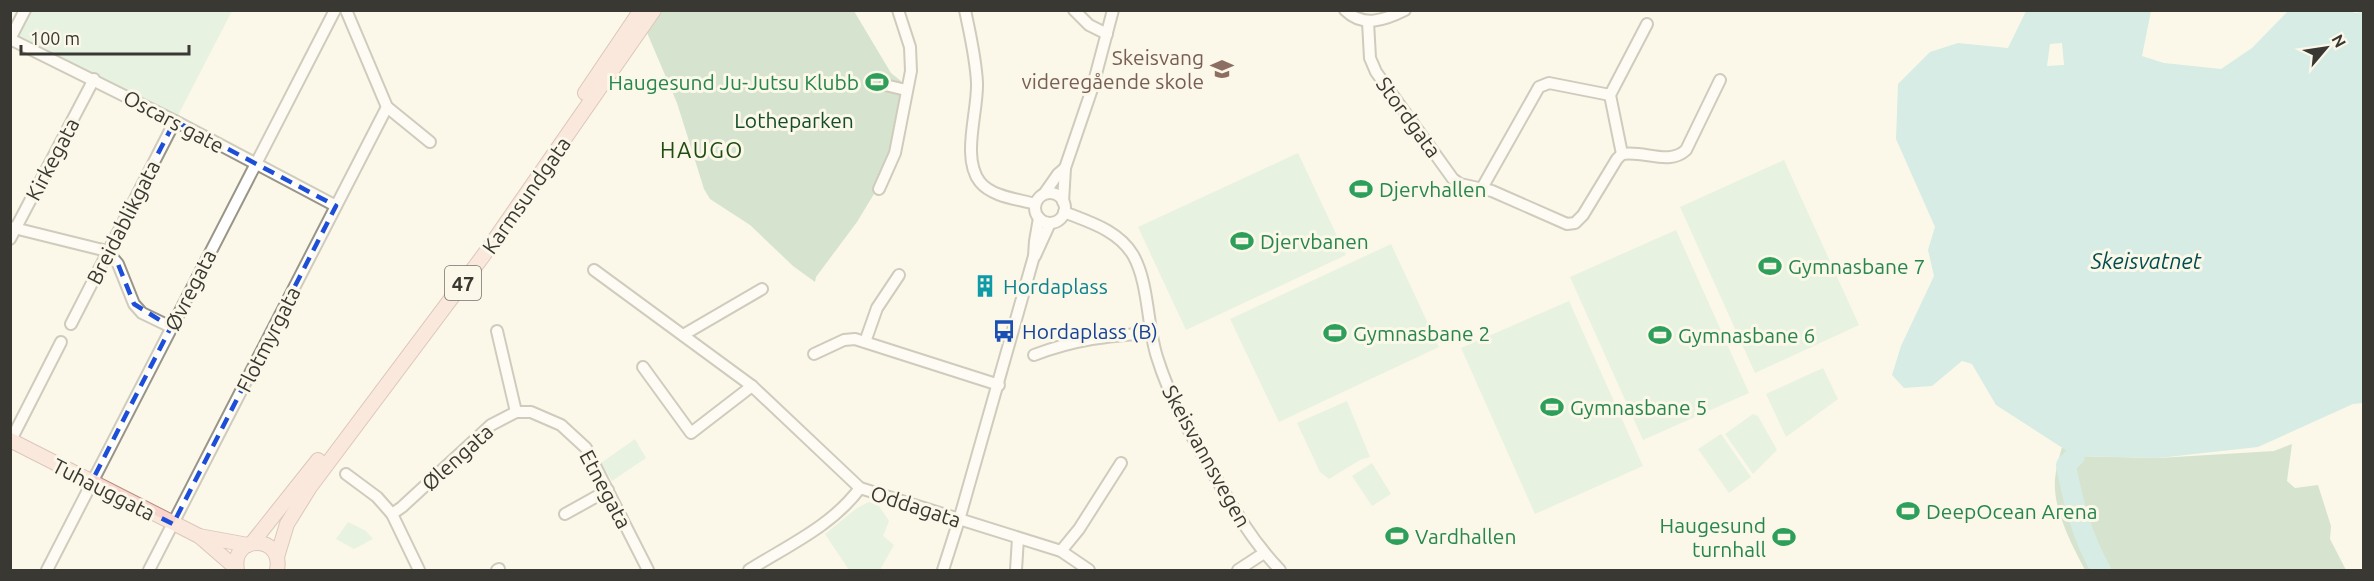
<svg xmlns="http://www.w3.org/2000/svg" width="2374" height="581" font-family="Ubuntu,sans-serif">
<rect width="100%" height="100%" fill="#fbf8e9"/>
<g fill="#d1ebd6">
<polygon points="25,11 232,11 175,121 10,39"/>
<polygon points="1298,153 1346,255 1186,330 1138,227"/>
<polygon points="1784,160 1859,325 1755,373 1680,207"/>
<polygon points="1676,230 1749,393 1643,440 1570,277"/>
<polygon points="1391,244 1439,347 1279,422 1230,319"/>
<polygon points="1569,301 1643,466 1535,514 1461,348"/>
<polygon points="1823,368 1838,399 1786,437 1766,394"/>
<polygon points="1347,401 1370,457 1360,460 1329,479 1320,472 1297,423"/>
<polygon points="1753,414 1758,416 1777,450 1753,474 1725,434"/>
<polygon points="1721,434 1751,477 1729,493 1698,449"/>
<polygon points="635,439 646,458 612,481 601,463"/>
<polygon points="1372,463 1391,494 1372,506 1352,476"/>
<polygon points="869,502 879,506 889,521 883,536 894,545 880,570 849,570 825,534 857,508"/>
<polygon points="348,522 366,531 373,539 354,549 336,539"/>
</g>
<g fill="#a9ccb0">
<polygon points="654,11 854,11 891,73 901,81 905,90 905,116 877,189 857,222 816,277 815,282 793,266 750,225 710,199 704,189 677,103 645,28"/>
<path d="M2292,444L2287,481L2295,488L2318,485L2331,526L2330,539L2346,570H2085C2073,547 2057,517 2055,490C2054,475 2058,461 2062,447L2075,456L2158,458L2274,451Z"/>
</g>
<path fill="#aadde0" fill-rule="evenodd" d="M2345,11L2357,13L2364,11L2363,403L2353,404L2258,447L2158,458L2075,456L1996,405L1972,364L1962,361L1932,386L1904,388L1892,375L1901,346L1934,276L1928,250L1935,227L1896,139L1898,84L1930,52L1958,43L2008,48L2026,11H2151L2142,56L2164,63L2221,69L2252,48L2288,11ZM2062,43L2064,65L2047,66L2050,44Z"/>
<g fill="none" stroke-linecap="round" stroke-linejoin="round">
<path stroke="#aadde0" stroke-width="20" d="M2075,456L2066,465C2073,502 2082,537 2101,570"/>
<g stroke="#999688" stroke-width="14">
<g id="minor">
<polyline points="346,10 387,107 430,142"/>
<path d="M965,10C970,34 976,59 977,83C978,112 961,158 980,182C992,197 1018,199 1035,204"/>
<polyline points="1074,10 1089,25 1107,34"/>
<path d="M1345,10C1363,28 1385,20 1405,10"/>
<path d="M1368,22L1370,58L1376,72L1453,179L1460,184L1492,191L1567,224L1575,223L1583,215L1617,159L1622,154C1644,150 1669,166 1686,150L1720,80"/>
<polyline points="10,39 175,121 336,206"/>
<polyline points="10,39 25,10"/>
<polyline points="885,85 906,90"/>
<polyline points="1622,154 1610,95 1647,24"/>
<polyline points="1482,188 1539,87 1549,83 1610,95"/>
<polyline points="879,189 895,153 911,71 910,47 898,10"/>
<circle cx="1050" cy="208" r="15"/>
<polyline points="1044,194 1058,174 1065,168"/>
<polyline points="1063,202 1065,168 1092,89 1113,10"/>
<path d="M1064,212C1089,222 1118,230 1133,255C1149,283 1147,326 1157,357C1170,399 1191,435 1213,473C1233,508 1252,541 1280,570"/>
<polyline points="10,227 107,251 118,264 134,304 142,313 171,327"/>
<polyline points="10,239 94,79"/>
<polyline points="1035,256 1050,223"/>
<polyline points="594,270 752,386 860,488 1061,551 1089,570"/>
<polyline points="71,324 175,121"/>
<polyline points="497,331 516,412"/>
<polyline points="683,335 762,289"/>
<polyline points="865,342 877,308 899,275"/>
<polyline points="814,354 844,340 855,339 999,385"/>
<path d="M1034,355C1076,339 1107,336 1151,333"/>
<polyline points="643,367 691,433 752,386"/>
<polyline points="10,442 61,342"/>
<polyline points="346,474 377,497 392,514 419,570"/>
<polyline points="392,514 402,507 491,425 516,412 531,412 561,425 586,448 648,570"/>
<polyline points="565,514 608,490"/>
<polyline points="1061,551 1079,529 1121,463"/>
<polyline points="47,570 335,10"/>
<polyline points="149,570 387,107"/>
<polyline points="497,570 499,569"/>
<path d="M749,570C787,546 832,526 860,488"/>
<polyline points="943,570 959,520 1034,256 1035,241 1039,218"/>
<polyline points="1016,570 1018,538"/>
<polyline points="1238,570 1264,553"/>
</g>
</g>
<g stroke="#b38c81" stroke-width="16">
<g id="major">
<polyline points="585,93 641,10"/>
<polyline points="10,440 199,536 236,568"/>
<polyline points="199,536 248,545"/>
<polyline points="252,543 318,460"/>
<polyline points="277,557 287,524 310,487 483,256 654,10"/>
<path d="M237,570C230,534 284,534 277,570"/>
</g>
</g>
<use href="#minor" stroke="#fff" stroke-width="10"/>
<use href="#major" stroke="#f9d5cd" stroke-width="14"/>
</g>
<path d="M0 0H2374V581H0ZM175,121L336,206L173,524L91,483L171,327L134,304L118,264L107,251Z" fill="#fbf8e9" fill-opacity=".55" fill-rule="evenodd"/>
<path fill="none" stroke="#1d4ed8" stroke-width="4.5" stroke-dasharray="12 8" stroke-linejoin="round" d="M175,121L336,206L173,524L91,483L171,327L134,304L118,264L107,251Z"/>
<defs>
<g id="school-bare" transform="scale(1.8)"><path d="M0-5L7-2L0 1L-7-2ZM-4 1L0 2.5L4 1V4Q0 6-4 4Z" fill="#8d6e63" stroke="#fbf8e9" stroke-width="2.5" paint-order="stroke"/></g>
<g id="stadium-bare" transform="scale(1.8)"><path d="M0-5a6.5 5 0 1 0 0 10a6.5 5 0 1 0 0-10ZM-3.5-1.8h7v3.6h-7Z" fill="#2e9e5b" stroke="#fbf8e9" stroke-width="2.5" paint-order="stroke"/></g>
<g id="building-bare" transform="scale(1.8)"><path d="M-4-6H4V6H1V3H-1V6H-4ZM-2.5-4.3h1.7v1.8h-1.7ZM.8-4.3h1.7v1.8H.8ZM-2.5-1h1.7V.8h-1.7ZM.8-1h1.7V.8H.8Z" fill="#0f9aa8" stroke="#fbf8e9" stroke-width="2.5" paint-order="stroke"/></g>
<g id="bus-bare" transform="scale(1.8)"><path d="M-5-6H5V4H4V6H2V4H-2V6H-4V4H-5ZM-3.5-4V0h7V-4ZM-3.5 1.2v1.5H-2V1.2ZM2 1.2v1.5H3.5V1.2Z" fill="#1a4fb4" stroke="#fbf8e9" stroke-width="2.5" paint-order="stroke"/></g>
</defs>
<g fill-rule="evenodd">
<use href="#school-bare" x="1222" y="69"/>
<use href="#stadium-bare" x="877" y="82"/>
<use href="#stadium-bare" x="1361" y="189"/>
<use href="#stadium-bare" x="1242" y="241"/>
<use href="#stadium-bare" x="1770" y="266"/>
<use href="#building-bare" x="985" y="286"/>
<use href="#bus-bare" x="1004" y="331"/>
<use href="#stadium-bare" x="1335" y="333"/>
<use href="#stadium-bare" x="1660" y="335"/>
<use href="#stadium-bare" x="1552" y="407"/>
<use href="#stadium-bare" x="1908" y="511"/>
<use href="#stadium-bare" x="1397" y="536"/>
<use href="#stadium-bare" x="1784" y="537"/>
</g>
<g text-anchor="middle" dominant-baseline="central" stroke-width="6" stroke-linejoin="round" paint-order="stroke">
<rect fill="#fbf8e9" stroke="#737269" stroke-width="1.5" x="445" y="266" width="36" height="34" rx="4.5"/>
<g font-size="20" font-weight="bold" fill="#393832">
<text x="463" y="283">47</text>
</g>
<g font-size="21" fill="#785e54" stroke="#fbf8e9" text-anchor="end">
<text x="1204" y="57">Skeisvang<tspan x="1204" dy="24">videregående skole</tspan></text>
</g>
<g font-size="21" fill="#27864d" stroke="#fbf8e9" text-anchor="start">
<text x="859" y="82" text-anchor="end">Haugesund Ju-Jutsu Klubb</text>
<text x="1379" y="189">Djervhallen</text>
<text x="1260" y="241">Djervbanen</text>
<text x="1788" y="266">Gymnasbane 7</text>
<text x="1353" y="333">Gymnasbane 2</text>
<text x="1678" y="335">Gymnasbane 6</text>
<text x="1570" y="407">Gymnasbane 5</text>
<text x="1926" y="511">DeepOcean Arena</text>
<text x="1766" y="525" text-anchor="end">Haugesund<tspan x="1766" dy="24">turnhall</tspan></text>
<text x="1415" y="536">Vardhallen</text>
</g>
<g font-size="21" fill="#393832" stroke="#fbf8e9">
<text transform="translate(1409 117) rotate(54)">Stordgata</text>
<text transform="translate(174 121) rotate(28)">Oscars gate</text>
<text transform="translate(52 159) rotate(-62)">Kirkegata</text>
<text transform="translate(526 195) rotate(-55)">Karmsundgata</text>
<text transform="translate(123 222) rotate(-63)">Breidablikgata</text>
<text transform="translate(190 290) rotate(-63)">Øvregata</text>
<text transform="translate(268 339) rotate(-63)">Flotmyrgata</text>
<text transform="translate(1207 456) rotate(61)">Skeisvannsvegen</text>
<text transform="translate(457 457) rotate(-42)">Ølengata</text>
<text transform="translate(104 489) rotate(27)">Tuhauggata</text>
<text transform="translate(606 489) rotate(62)">Etnegata</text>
<text transform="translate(916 506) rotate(18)">Oddagata</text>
</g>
<g font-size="21" fill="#144b28" stroke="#fbf8e9">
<text x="794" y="120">Lotheparken</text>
</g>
<g font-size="21" fill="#0d838f" stroke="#fbf8e9" text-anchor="start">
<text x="1003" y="286">Hordaplass</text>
</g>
<g font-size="21" fill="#164399" stroke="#fbf8e9" text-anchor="start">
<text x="1022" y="331">Hordaplass (B)</text>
</g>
<g font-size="22" letter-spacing="1.5" fill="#1e4c12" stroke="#fbf8e9">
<text x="702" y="149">HAUGO</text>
</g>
<g font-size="22" font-style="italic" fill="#004e51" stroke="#fbf8e9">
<text x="2146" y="260">Skeisvatnet</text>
</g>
</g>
<rect width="2374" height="581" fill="none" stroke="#393832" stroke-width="24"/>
<g transform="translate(2326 48) rotate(61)" stroke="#fbf8e9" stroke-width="4.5" paint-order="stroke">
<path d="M0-4.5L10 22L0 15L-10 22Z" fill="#393832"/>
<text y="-9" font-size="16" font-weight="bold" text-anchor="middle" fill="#393832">N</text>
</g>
<path d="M21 45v9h168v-9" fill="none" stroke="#393832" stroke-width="3"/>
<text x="30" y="45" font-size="18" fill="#393832" stroke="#fbf8e9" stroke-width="4.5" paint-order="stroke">100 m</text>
</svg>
